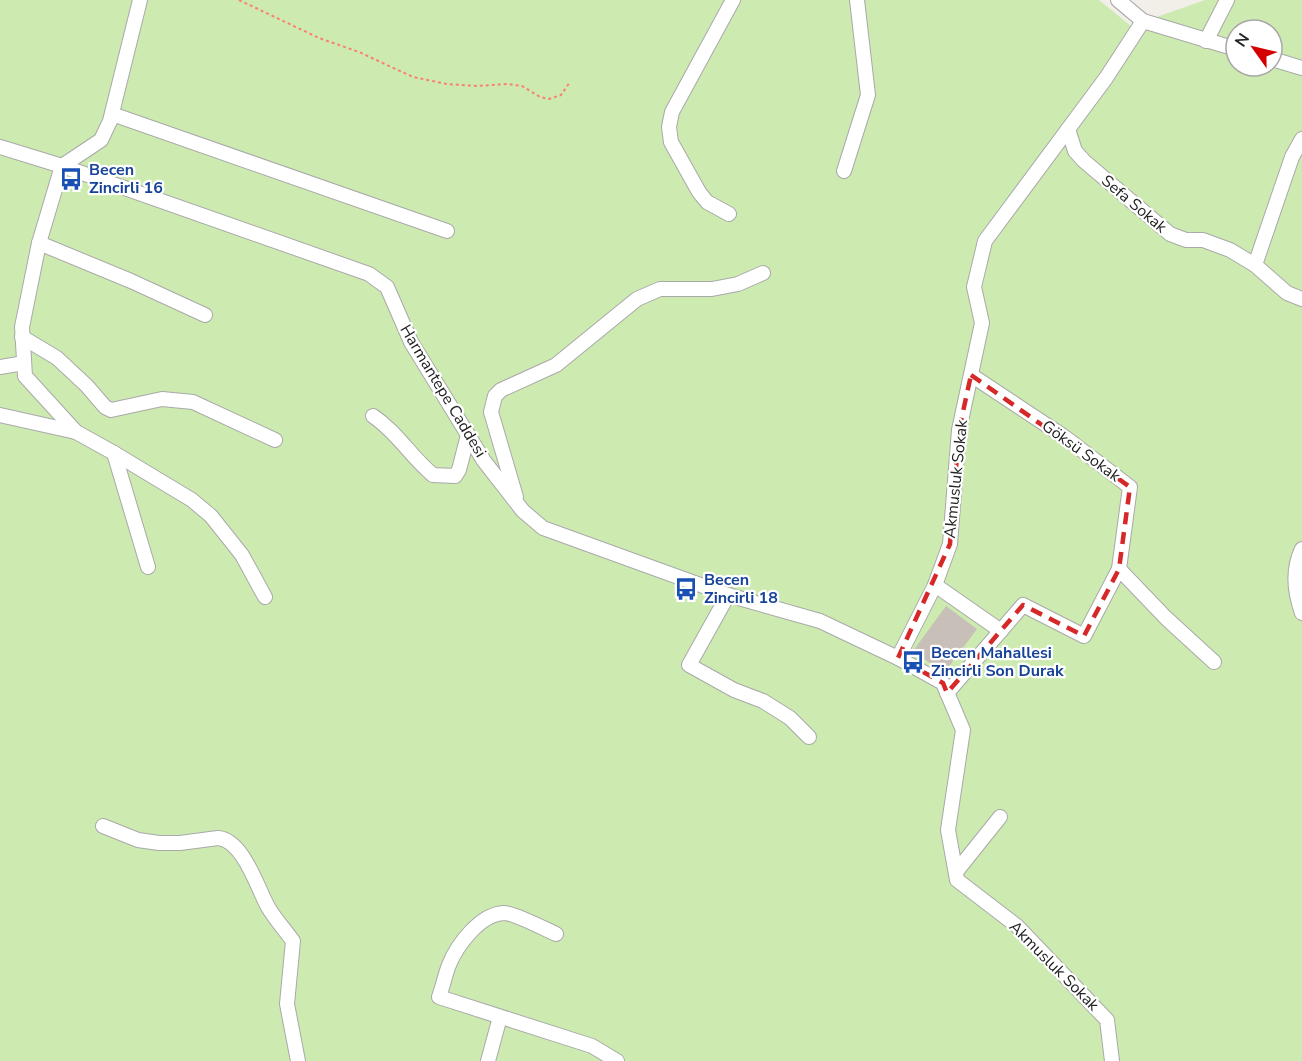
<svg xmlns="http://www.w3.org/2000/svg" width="1302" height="1061" font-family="'Nunito Sans',sans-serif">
<rect width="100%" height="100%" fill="#f2efe9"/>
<path fill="#cdebb0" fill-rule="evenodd" d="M0,0H1099L1131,26L1205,0H1302V1061H0ZM1236,30H1272V66H1236Z"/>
<polygon fill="#c7bfb8" points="946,606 977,629 944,673 913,651"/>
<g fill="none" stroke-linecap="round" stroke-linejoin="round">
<g stroke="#a9a9a9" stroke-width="16">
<g id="minor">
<polyline points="1118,0 1143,21 1236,49"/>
<polyline points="1206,41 1227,0"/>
<polyline points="1272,59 1302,68"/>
<polyline points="112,114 447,231"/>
<polyline points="1068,129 1075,151 1084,161 1170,234 1186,240 1203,240 1230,250 1255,265"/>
<polyline points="1302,139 1292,157 1255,265 1287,293 1302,299"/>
<polyline points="0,147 62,166 369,274 387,287 411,342 484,461 523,511 543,528 728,595 820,621 898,658"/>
<polyline points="844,171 868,95 857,0"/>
<polyline points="729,214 707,202 699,192 671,142 669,127 672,112 733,0"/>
<polyline points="39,243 131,281 205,315"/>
<polyline points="22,337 57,358 87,386 105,407 111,410 162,399 193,402 275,440"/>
<polyline points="0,367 24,363"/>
<polyline points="971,375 1066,438 1130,487 1119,569 1166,618 1214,662"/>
<polyline points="0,415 76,432 114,453 192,500 211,516 242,555 265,597"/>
<path d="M373,416C397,432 411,457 433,475L455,476L459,470L468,435"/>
<polyline points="76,432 25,376 22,327 39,243 62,166 101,140 110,121 140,0"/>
<polyline points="114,453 148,567"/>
<polyline points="516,497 491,412 495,396 501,390 556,365 637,299 660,289 712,289 738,284 763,273"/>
<path d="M1302,549C1292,570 1294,591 1302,613"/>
<polyline points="935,585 1001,631"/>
<polyline points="728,595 689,665 734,690 763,701 790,718 809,737"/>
<polyline points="947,693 1023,605 1084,636 1119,569"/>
<path d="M103,826L138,840L159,843H180L218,838C243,840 257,887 268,907C275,919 285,930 293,941L287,1004L298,1061"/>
<polyline points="956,872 1000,817"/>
<path d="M556,934C545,929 514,913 504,913C480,914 457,945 449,965C445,975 443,986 439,997L592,1046L617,1061"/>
<polyline points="488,1061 500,1017"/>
<polyline points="1112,1061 1107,1020 1017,926 957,880 948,830 963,730 943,683 898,658 935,585 950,544 959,430 982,323 974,287 985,241 1106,78 1143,21"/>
</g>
</g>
<polyline stroke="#fa8072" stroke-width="2" stroke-dasharray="3 3" stroke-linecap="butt" points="239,0 319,38 359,52 413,77 447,84 477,86 507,84 522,86 540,97 549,99 561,95 570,82"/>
<use href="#minor" stroke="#fff" stroke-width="14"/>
</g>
<path fill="none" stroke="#d62828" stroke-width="4.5" stroke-dasharray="12 8" stroke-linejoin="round" d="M971,375L1130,487L1119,569L1084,636L1023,605L947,693L943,683L898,658L950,544L959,430Z"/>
<defs>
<g id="bus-bare" transform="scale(1.8)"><path d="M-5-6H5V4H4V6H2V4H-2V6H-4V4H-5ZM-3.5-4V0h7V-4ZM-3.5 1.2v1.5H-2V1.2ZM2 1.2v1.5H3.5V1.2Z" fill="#1a4fb4" stroke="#fff" stroke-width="2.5" paint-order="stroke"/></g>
</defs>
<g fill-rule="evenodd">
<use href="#bus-bare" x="71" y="179"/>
<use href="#bus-bare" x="686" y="589"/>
<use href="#bus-bare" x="913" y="662"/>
</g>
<g text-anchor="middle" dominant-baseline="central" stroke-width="4.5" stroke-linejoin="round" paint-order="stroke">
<g font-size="16" font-weight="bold" fill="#164399" stroke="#fff" text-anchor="start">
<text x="89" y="170">Becen<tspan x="89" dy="18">Zincirli 16</tspan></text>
<text x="704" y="580">Becen<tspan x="704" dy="18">Zincirli 18</tspan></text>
<text x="931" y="653">Becen Mahallesi<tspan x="931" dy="18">Zincirli Son Durak</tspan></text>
</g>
<g font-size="16" fill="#222" stroke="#fff">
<text transform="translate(1134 204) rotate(40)">Sefa Sokak</text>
<text transform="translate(443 391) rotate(59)">Harmantepe Caddesi</text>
<text transform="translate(1081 451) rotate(36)">Göksü Sokak</text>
<text transform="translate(956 479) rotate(-84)">Akmusluk Sokak</text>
<text transform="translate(1054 966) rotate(45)">Akmusluk Sokak</text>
</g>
</g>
<g transform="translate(1254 48) rotate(304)"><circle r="28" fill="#ffffff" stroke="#a7a7a7" stroke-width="1.5"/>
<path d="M0-4.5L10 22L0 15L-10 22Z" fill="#d40000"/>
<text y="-9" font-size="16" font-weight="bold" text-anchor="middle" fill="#222222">N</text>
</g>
</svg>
